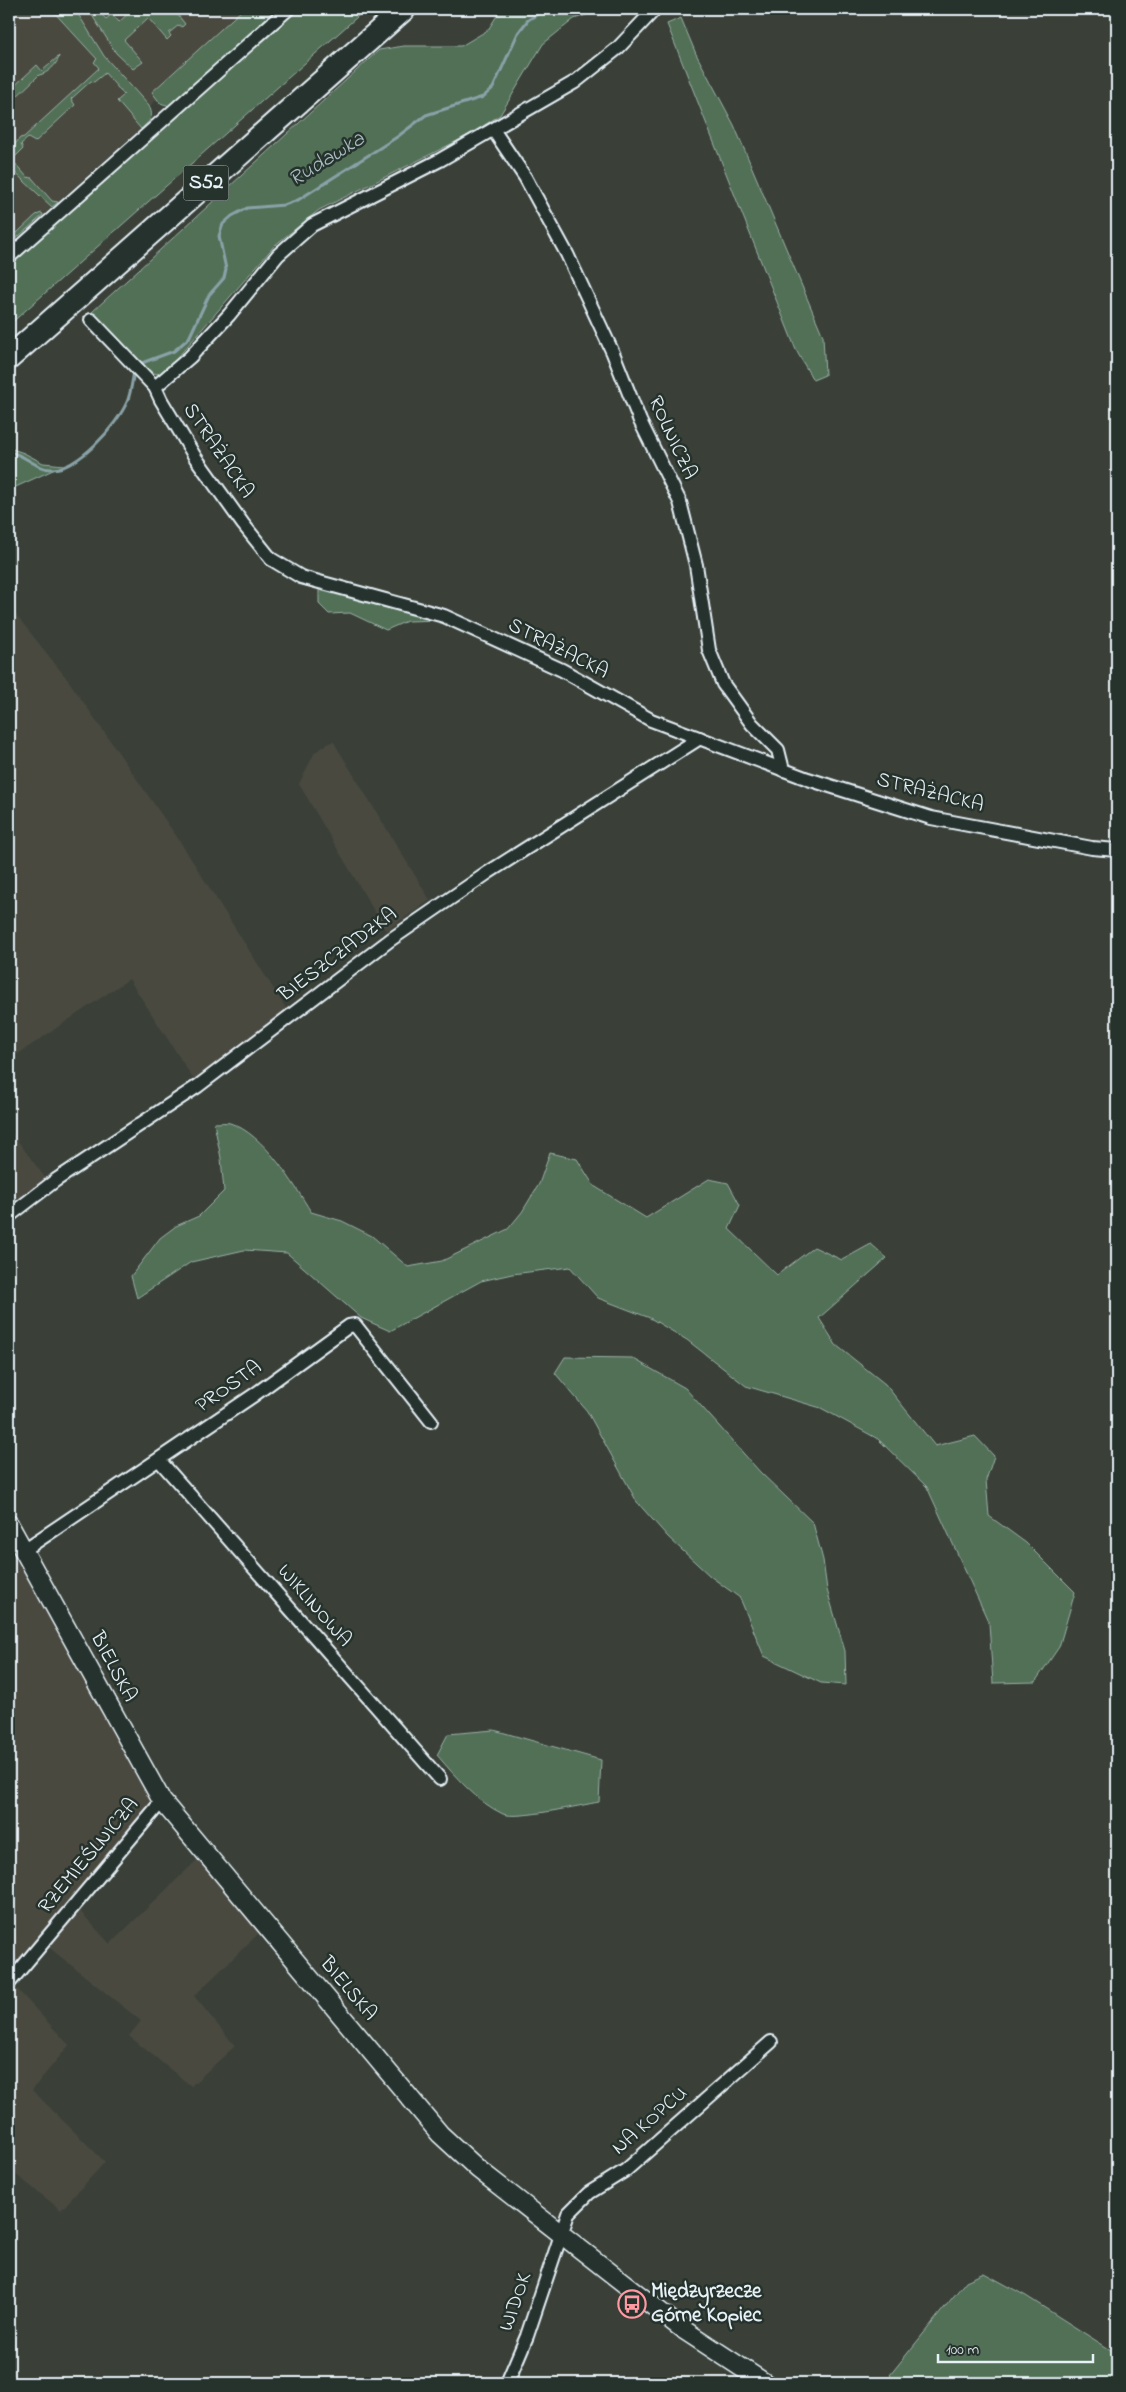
<svg xmlns="http://www.w3.org/2000/svg" width="1126" height="2392" font-family="'Indie Flower',sans-serif">
<rect width="100%" height="100%" fill="#3a4038"/>
<filter id="ink" filterUnits="userSpaceOnUse"><feTurbulence type="fractalNoise" baseFrequency=".02" numOctaves="2"/><feDisplacementMap in="SourceGraphic" scale="10" xChannelSelector="R" yChannelSelector="G"/><feConvolveMatrix kernelMatrix="1 2 1 2 8 2 1 2 1" color-interpolation-filters="sRGB"/></filter>
<g filter="url(#ink)">
<g fill="#484a3f">
<polygon points="9,9 259,9 144,111 151,119 9,245"/>
<polygon points="9,606 68,680 179,840 289,1013 198,1086 129,979 9,1060"/>
<polygon points="333,741 430,900 386,931 299,784 315,752"/>
<polygon points="9,1129 46,1179 9,1205"/>
<polygon points="9,1547 67,1638 154,1801 9,1974"/>
<polygon points="198,1859 260,1932 194,1996 235,2046 191,2086 129,2036 141,2021 46,1945 79,1910 110,1944"/>
<polygon points="16,1988 69,2045 32,2090 105,2162 61,2210 9,2169 9,1997"/>
</g>
<g fill="#516f57" stroke="#9cb0a8">
<path d="M51,9H75L104,56L149,106C155,118 149,121 141,129L117,101L124,95L105,73L94,82L91,81L71,99L75,105L35,142L28,138L21,144L23,149L12,160L27,177L32,178L52,201L58,202L52,207L9,167V151L20,138L24,137L99,68L94,62L97,59Z"/>
<polygon points="88,9 97,9 106,19 112,14 119,22 133,9 173,9 185,24 182,27 179,25 169,33 171,36 167,40 148,18 124,40 143,62 133,69 116,53"/>
<polygon points="243,9 276,9 170,106 160,103 152,92"/>
<polygon points="296,9 366,9 9,325 9,264 167,120"/>
<polygon points="501,9 604,9 574,19 543,44 500,115 471,134 319,210 275,245 165,372 157,374 145,370 92,316 92,312 379,50 404,46 461,46 488,30"/>
<polygon points="681,18 696,54 734,125 823,336 825,375 813,380 796,350 667,24"/>
<path d="M59,56C58,64 47,74 39,75L9,104V91L37,65L42,71Z"/>
<polygon points="42,213 43,215 11,243 9,241 9,233 17,233 36,215"/>
<polygon points="9,448 24,453 43,463 64,465 9,490"/>
<polygon points="319,587 442,620 407,621 386,630 350,613 329,614 319,604"/>
<path d="M214,1123C219,1123 226,1122 230,1123C264,1134 294,1184 311,1212L342,1221L372,1236L408,1267L442,1261L508,1229L522,1212L539,1184L550,1153L577,1159L594,1186L646,1218L709,1179L728,1183L740,1205L729,1229L777,1275L814,1247L842,1260L871,1244L887,1258L819,1318L836,1345L885,1384L935,1446L975,1436L994,1456L986,1480L989,1516L1026,1543L1075,1592L1059,1647L1035,1682L993,1683L989,1623L927,1487L878,1439L821,1408L746,1386L687,1340L650,1318L598,1298L570,1267L512,1274L481,1281L390,1331L361,1318L287,1253L244,1250L191,1262L137,1298L131,1276L160,1238L176,1226L199,1216L224,1191L221,1158Z"/>
<polygon points="565,1357 632,1358 685,1388 760,1472 813,1523 823,1560 827,1590 845,1651 846,1685 821,1683 764,1656 740,1598 710,1576 668,1537 637,1502 587,1411 555,1373"/>
<path d="M494,1730L601,1760L599,1802C581,1805 517,1820 503,1814C477,1802 455,1776 437,1755L448,1734Z"/>
<polygon points="984,2273 1026,2296 1117,2354 1117,2383 897,2383 890,2375 966,2281"/>
</g>
<g fill="none" stroke-linecap="round" stroke-linejoin="round">
<g stroke="#8aa2a8" stroke-width="3">
<polyline points="139,364 174,351 189,338 209,295 224,278 226,269 219,236 223,224 232,216 247,208 284,205 298,200 397,137 426,115 483,97 493,88 518,33 528,20 546,9"/>
<path d="M9,452C25,454 35,469 51,469C78,470 117,425 127,402C131,393 132,381 134,372"/>
</g>
<g stroke="#e8f1f8" stroke-width="16">
<g id="street">
<polyline points="494,131 525,177 567,254 613,353 640,421 680,502 696,565 709,650 723,684 752,724 778,750 783,770"/>
<polyline points="9,257 288,9"/>
<polyline points="91,320 155,387 161,400 195,457 243,524 271,559 301,577 444,616 562,670 651,720 808,779 931,818 1092,848 1117,850"/>
<polyline points="155,387 190,357 229,315 278,255 312,225 440,160 575,82 618,48 655,9"/>
<polyline points="9,1216 56,1180 198,1086 390,940 489,872 700,738"/>
<polyline points="159,1460 440,1779"/>
<polyline points="24,1550 254,1395 349,1326 355,1325 431,1421"/>
<polyline points="9,1983 162,1801"/>
<polyline points="507,2383 527,2336 568,2214 589,2193 626,2170 771,2042"/>
</g>
</g>
<g stroke="#e8f1f8" stroke-width="21">
<polyline id="secondary" points="9,1524 162,1801 440,2134 478,2169 681,2328 765,2383"/>
</g>
<g stroke="#e8f1f8" stroke-width="26">
<polyline id="highway" points="9,358 404,9"/>
</g>
<use href="#street" stroke="#26332d" stroke-width="12"/>
<use href="#secondary" stroke="#26332d" stroke-width="18"/>
<use href="#highway" stroke="#26332d" stroke-width="22"/>
</g>
</g>
<defs>
<g id="bus-ring" transform="scale(1.4375)"><circle r="9.5" fill="#26332d" stroke="#ff9aa2" stroke-width="1.5"/><path d="M-5-6H5V4H4V6H2V4H-2V6H-4V4H-5ZM-3.5-4V0h7V-4ZM-3.5 1.2v1.5H-2V1.2ZM2 1.2v1.5H3.5V1.2Z" fill="#ff9aa2"/></g>
</defs>
<g fill-rule="evenodd">
<use href="#bus-ring" x="632" y="2304"/>
</g>
<g text-anchor="middle" dominant-baseline="central" stroke-width="5" stroke-linejoin="round" paint-order="stroke">
<rect fill="#26332d" stroke="#aeb8bb" stroke-width="1" x="183.5" y="165.5" width="45" height="35" rx="4"/>
<g font-size="20" font-weight="bold" fill="#e8f1f8">
<text x="206" y="183">S52</text>
</g>
<g font-size="21" fill="#e8f1f8" stroke="#26332d">
<text transform="translate(672 438) rotate(65)">ROLNICZA</text>
<text transform="translate(218 451) rotate(56)">STRAŻACKA</text>
<text transform="translate(558 649) rotate(27)">STRAŻACKA</text>
<text transform="translate(930 793) rotate(14)">STRAŻACKA</text>
<text transform="translate(338 955) rotate(-37)">BIESZCZADZKA</text>
<text transform="translate(229 1387) rotate(-35)">PROSTA</text>
<text transform="translate(314 1606) rotate(49)">WIKLINOWA</text>
<text transform="translate(113 1667) rotate(62)">BIELSKA</text>
<text transform="translate(89 1856) rotate(-50)">RZEMIEŚLNICZA</text>
<text transform="translate(348 1989) rotate(50)">BIELSKA</text>
<text transform="translate(650 2121) rotate(-41)">NA KOPCU</text>
<text transform="translate(516 2302) rotate(-71)">WIDOK</text>
</g>
<g font-size="21" font-weight="bold" fill="#e8f1f8" stroke="#26332d" text-anchor="start">
<text x="651" y="2292">Międzyrzecze<tspan x="651" dy="24">Górne Kopiec</tspan></text>
</g>
<g font-size="22" font-style="italic" fill="#aabdc3" stroke="#26332d">
<text transform="translate(327 160) rotate(-32)">Rudawka</text>
</g>
</g>
<rect width="1126" height="2392" fill="none" stroke="#26332d" stroke-width="30"/>
<rect x="15" y="15" width="1096" height="2362" fill="none" stroke="#e8f1f8" stroke-width="2" filter="url(#ink)"/>
<path d="M938 2354v8h155v-8" fill="none" stroke="#e8f1f8" stroke-width="2.5"/>
<text x="946" y="2354" font-size="15" fill="#e8f1f8" stroke="#26332d" stroke-width="4" paint-order="stroke">100 m</text>
</svg>
